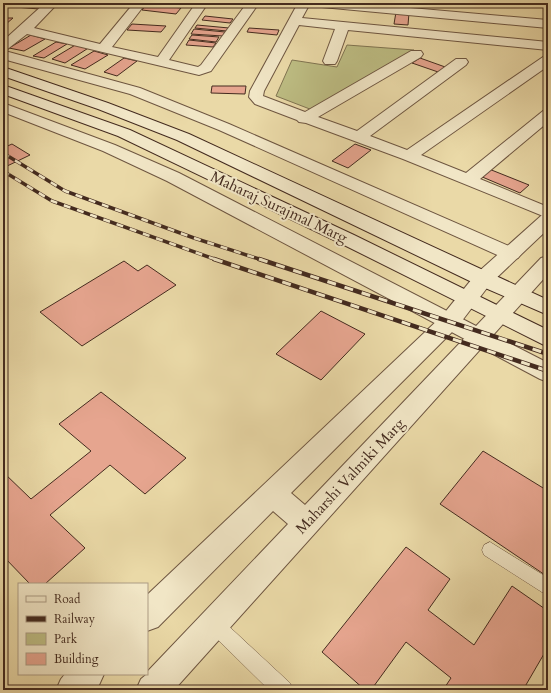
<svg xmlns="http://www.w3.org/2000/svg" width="551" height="693" font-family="Cardo,serif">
<rect width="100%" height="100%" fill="#ead9a7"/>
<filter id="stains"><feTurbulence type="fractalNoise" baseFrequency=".005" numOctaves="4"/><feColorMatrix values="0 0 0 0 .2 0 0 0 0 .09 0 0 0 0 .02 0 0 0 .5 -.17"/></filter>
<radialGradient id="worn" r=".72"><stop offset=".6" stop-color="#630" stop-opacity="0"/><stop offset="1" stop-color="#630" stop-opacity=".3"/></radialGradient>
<polygon fill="#bdbd83" stroke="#807451" points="347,45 414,50 315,111 276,96 292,60 337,67"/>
<g fill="#e6a58f" stroke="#442b1f">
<polygon points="3,3 44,3 39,9 3,6"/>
<polygon points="147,4 181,8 176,14 142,10"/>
<polygon points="396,12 409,13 408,25 394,24"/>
<polygon points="205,16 233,19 230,23 202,20"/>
<polygon points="3,18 13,18 6,24 3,24"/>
<polygon points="132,24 166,26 161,32 127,30"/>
<polygon points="197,25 229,28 227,31 195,28"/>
<polygon points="249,28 279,30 277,35 247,32"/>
<polygon points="194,29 225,32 223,36 191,34"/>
<polygon points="31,35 45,39 24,51 9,48"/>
<polygon points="192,35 219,37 216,42 189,39"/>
<polygon points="189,40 216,43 213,47 186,45"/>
<polygon points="56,42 67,44 44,58 33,56"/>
<polygon points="77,44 90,47 65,63 52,59"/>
<polygon points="94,51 108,55 85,69 71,65"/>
<polygon points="124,58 137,61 117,76 104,72"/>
<polygon points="420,58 448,68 441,73 412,63"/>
<polygon points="212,86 246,86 245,94 211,93"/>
<polygon points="12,144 30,155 3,168 3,148"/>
<polygon points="355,144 371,150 348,168 332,161"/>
<polygon points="489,169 529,185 520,193 480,176"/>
<polygon points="124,261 138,271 147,265 176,285 82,346 40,312"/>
<polygon points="321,311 365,334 321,380 276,354"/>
<polygon points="101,392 186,458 145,494 110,465 50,515 85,548 45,584 30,584 3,556 3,472 31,499 91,451 59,424"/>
<polygon points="483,451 548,491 548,577 440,504"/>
<polygon points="406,547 450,579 428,610 474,645 512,586 548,611 548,647 523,690 443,690 451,678 406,642 371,690 365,690 322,652"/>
</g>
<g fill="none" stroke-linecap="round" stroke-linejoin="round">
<g stroke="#6e5641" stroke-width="1">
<g id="service">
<polygon points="490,542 548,578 548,596 484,555 482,550 484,545"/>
<polygon points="214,615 220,618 290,683 293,690 269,690 208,630 205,624 208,618"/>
</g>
</g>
<g stroke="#6e5641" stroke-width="2">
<g id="minor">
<polygon points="45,3 58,3 34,28 100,44 134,3 146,3 112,47 158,57 196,3 208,3 169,60 198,67 201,65 247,3 259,3 211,71 199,75 27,34 5,51 140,88 229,124 518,250 521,254 518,258 511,260 504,258 219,130 130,94 3,59 3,41"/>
<polygon points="298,3 354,3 548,20 548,28 311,6 308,7 302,18 548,42 548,50 348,30 337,61 335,64 325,64 323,61 335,29 299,25 264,91 263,96 305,112 411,51 421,51 423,54 421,57 318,117 357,131 456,59 466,59 468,62 466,65 370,136 407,150 543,57 548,56 548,66 421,155 466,173 543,111 548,109 548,122 480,179 548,207 548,218 403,159 306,123 299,122 297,120 255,104 249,97 250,91"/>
<polygon points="3,103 115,145 179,173 548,363 548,382 540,379 167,181 103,151 3,112"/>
</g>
</g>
<g stroke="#6e5641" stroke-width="2">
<g id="tertiary">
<polygon points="548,213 548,229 490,284 458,326 291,493 305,505 541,258 548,256 548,274 174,690 136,690 141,679 147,674 147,672 288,524 273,511 158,627 147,631 147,595 442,316 476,274 542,215"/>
<polygon points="65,674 104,674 99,685 95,690 56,690 61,679"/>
</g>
</g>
<g stroke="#442b1f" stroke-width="2">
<g id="secondary">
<polygon points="3,67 108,103 189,134 548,300 548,315 476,284 177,140 98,109 3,76"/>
<polygon points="3,85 130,130 354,235 548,330 548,347 340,243 118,136 3,94"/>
</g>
</g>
<use href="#service" fill="#f1e6c6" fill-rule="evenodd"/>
<use href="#minor" fill="#f1e6c6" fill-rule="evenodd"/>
<use href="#tertiary" fill="#f1e6c6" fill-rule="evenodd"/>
<use href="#secondary" fill="#f1e6c6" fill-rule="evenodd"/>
<g stroke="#442b1f" stroke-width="3.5">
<g id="rail-far1">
<polyline points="3,153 65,191 194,238 262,260"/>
<polyline points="3,171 52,201 217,260"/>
</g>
</g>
<g stroke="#442b1f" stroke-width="4.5">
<g id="rail">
<polyline points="214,259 548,371"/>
<polyline points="259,259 548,354"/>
</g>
</g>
<use href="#rail-far1" stroke="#f1e6c6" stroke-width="2.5" stroke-dasharray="7" stroke-linecap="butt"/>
<use href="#rail" stroke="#f1e6c6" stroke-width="3" stroke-dasharray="9" stroke-linecap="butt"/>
</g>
<g text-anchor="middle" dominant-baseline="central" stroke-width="4" stroke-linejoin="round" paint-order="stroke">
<g font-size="15" fill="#442b1f" stroke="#f1e6c6">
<text transform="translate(279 207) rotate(25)">Maharaj Surajmal Marg</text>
<text transform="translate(350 476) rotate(-47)">Maharshi Valmiki Marg</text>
</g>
</g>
<rect width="551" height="693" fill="none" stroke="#ead9a7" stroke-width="16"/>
<rect x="4" y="4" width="543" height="685" fill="none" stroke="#442b1f" stroke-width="2"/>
<rect x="8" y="8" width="535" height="677" fill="none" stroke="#442b1f"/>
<rect x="18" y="583" width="130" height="92" fill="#f1e6c6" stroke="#ac9b83"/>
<rect x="26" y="596" width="20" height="6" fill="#f1e6c6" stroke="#ac9b83"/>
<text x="54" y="603" font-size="12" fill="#442b1f">Road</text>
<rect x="26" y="616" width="20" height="6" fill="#442b1f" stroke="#ac9b83"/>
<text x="54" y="623" font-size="12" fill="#442b1f">Railway</text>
<rect x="26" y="633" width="20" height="12" fill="#bdbd83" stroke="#ac9b83"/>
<text x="54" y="643" font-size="12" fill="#442b1f">Park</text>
<rect x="26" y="653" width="20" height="12" fill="#e6a58f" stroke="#ac9b83"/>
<text x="54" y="663" font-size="12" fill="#442b1f">Building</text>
<rect width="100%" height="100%" filter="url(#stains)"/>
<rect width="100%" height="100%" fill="url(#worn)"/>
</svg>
